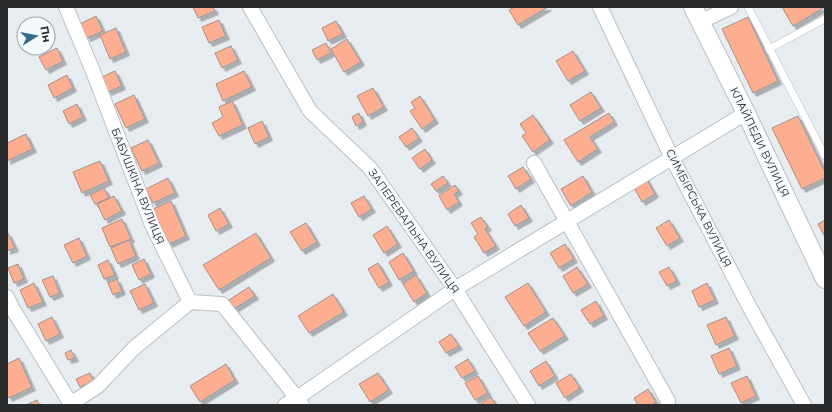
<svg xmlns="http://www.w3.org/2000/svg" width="832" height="412" font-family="Montserrat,sans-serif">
<defs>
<filter id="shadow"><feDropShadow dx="3.5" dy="3.5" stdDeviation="0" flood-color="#0004"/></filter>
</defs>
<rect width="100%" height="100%" fill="#e7ecf0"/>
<g fill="#fdad90" stroke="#9a9492" filter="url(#shadow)">
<polygon points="193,7 213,7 215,11 198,18"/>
<polygon points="514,7 548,7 518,25 509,10"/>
<polygon points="782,7 825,7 793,26"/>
<polygon points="96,16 103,31 87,38 80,24"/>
<polygon points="748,17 778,81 753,93 722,29"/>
<polygon points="43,18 46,24 32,24"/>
<polygon points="219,20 226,36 209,43 202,27"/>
<polygon points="336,21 343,34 328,41 322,28"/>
<polygon points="48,27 52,35 48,37"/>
<polygon points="24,28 24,40 19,30"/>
<polygon points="116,28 126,52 110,59 100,35"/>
<polygon points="347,39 361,62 344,72 331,49"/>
<polygon points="326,43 331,53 317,60 312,50"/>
<polygon points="231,46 238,60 222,68 215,53"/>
<polygon points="57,48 63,61 46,70 39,57"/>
<polygon points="573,51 585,71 568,81 556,61"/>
<polygon points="115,71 122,86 108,92 102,77"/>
<polygon points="244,71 252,87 223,101 216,84"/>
<polygon points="67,75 73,88 54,98 48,85"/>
<polygon points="373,88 384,107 368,116 357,96"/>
<polygon points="591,92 601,108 580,121 570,105"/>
<polygon points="134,95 145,119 126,128 115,104"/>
<polygon points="420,96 435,120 422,129 410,111 415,108 411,102"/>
<polygon points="232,101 243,125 219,136 212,123 223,117 219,107"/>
<polygon points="77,104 83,117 69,124 63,111"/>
<polygon points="359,113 363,122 356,126 352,117"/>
<polygon points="609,113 614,122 590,137 598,149 578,162 564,140"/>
<polygon points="533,115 550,140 533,152 522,136 526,133 520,124"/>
<polygon points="798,116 825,172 825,178 802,189 772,128"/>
<polygon points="262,121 269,137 255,144 248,128"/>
<polygon points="412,128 419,138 406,147 399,137"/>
<polygon points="26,134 33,149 7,161 7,143"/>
<polygon points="148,140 159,163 142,171 131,148"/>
<polygon points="425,149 432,160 420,169 412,158"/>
<polygon points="100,161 109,181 82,193 73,172"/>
<polygon points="523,167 531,179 516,189 508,176"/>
<polygon points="443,176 448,183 436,191 431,184"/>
<polygon points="583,176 592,192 571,206 561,189"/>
<polygon points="645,176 655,194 642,202 632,184"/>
<polygon points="168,178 175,193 153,203 146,189"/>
<polygon points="455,185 459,191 454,194 459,202 447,210 439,196"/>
<polygon points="104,188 109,198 95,204 90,195"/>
<polygon points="114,196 122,211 105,220 97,204"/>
<polygon points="364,196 372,209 359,217 351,203"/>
<polygon points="171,201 186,236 169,244 153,209"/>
<polygon points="521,205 529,218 515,226 508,214"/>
<polygon points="220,208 229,224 216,231 208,215"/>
<polygon points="481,217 488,227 485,229 496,246 484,253 474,237 478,234 471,223"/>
<polygon points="122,219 131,239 110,247 102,228"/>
<polygon points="669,220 680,238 667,246 656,228"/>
<polygon points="825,220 825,237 818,224"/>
<polygon points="306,223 317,242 302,251 290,232"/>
<polygon points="387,226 398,244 384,253 373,235"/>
<polygon points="7,233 8,233 15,248 7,251"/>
<polygon points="256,233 271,258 219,290 203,265"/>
<polygon points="79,238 87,256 73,263 64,245"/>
<polygon points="129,240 136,256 118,264 111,248"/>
<polygon points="565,244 574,259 559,268 550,253"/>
<polygon points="403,253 414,271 399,280 389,262"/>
<polygon points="144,259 151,274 139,280 132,265"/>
<polygon points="108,260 115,275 104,279 98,265"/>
<polygon points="378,263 389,282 379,288 368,269"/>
<polygon points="18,264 24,279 14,283 8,268"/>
<polygon points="577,267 588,284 573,293 563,276"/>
<polygon points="669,267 677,281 667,286 659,272"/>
<polygon points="416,275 427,293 414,302 403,284"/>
<polygon points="53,276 60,293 50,297 42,280"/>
<polygon points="117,279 122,291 113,295 108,283"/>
<polygon points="34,283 43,302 28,308 20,290"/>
<polygon points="528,283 546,312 524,326 505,297"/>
<polygon points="707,283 715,300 699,307 692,291"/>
<polygon points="145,284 154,303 139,310 130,291"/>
<polygon points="249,287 255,296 234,309 229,300"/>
<polygon points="333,294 344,312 309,333 298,316"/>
<polygon points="596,301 604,316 590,324 581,310"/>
<polygon points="52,317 60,334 46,341 38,324"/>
<polygon points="726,317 735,336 716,345 707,325"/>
<polygon points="553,318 565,336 540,351 528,333"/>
<polygon points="451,334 459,346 446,353 439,342"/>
<polygon points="729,348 737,366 719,374 711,356"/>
<polygon points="71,350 75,358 68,360 65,353"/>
<polygon points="19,358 32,387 9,398 7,395 7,364"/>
<polygon points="468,359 475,371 462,378 455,367"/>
<polygon points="546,361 555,376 539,386 530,371"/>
<polygon points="226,364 235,380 200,402 190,386"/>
<polygon points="90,373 94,381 80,387 76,379"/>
<polygon points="378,373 389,390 370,402 359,384"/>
<polygon points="571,374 580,388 565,398 556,383"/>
<polygon points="478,376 488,393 475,400 465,383"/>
<polygon points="747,376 756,396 741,403 731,383"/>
<polygon points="648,389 656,402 651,405 638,405 634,398"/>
<polygon points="491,397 496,405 479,405"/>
<polygon points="37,400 39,405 26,405"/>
</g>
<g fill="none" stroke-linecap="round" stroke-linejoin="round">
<g stroke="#babfc3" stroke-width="8">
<g id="service">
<polyline points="748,7 825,156"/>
<polyline points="769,49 825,19"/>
</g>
</g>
<g stroke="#babfc3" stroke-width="16">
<g id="minor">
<polyline points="66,7 92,69 152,225 190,302 222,304 297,398 302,405"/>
<polyline points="250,7 310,111 370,168 455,289 528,405"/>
<polyline points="600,7 672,158 750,308 804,405"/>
<polyline points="700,22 731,7"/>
<polyline points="534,163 668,401"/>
<polyline points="7,297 12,308 71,404"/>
<polyline points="69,405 98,386 134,348 190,302"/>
<polyline points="285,405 297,398 455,289 746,113"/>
</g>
</g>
<g stroke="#babfc3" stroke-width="20">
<polyline id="tertiary" points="693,7 746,113 825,279"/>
</g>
<use href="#service" stroke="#fff" stroke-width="7"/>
<use href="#minor" stroke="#fff" stroke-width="14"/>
<use href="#tertiary" stroke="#fff" stroke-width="18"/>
</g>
<g text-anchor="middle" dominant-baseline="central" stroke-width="4" stroke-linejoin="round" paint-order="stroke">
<g font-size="11" fill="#292b2c" stroke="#f4f9fe">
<text transform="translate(760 142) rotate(64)">КЛАЙПЕДИ ВУЛИЦЯ</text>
<text transform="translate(138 186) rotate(68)">БАБУШКІНА ВУЛИЦЯ</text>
<text transform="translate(699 208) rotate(63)">СИМБІРСЬКА ВУЛИЦЯ</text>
<text transform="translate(414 231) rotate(55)">ЗАПЕРЕВАЛЬНА ВУЛИЦЯ</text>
</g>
</g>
<rect width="832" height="412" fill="none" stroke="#292b2c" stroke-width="16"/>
<g transform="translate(36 36) rotate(79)"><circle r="19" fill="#f4f9fe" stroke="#a3a7aa"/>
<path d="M0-3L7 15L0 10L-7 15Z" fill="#356e87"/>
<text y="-6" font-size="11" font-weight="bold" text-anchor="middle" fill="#292b2c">Пн</text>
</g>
</svg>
